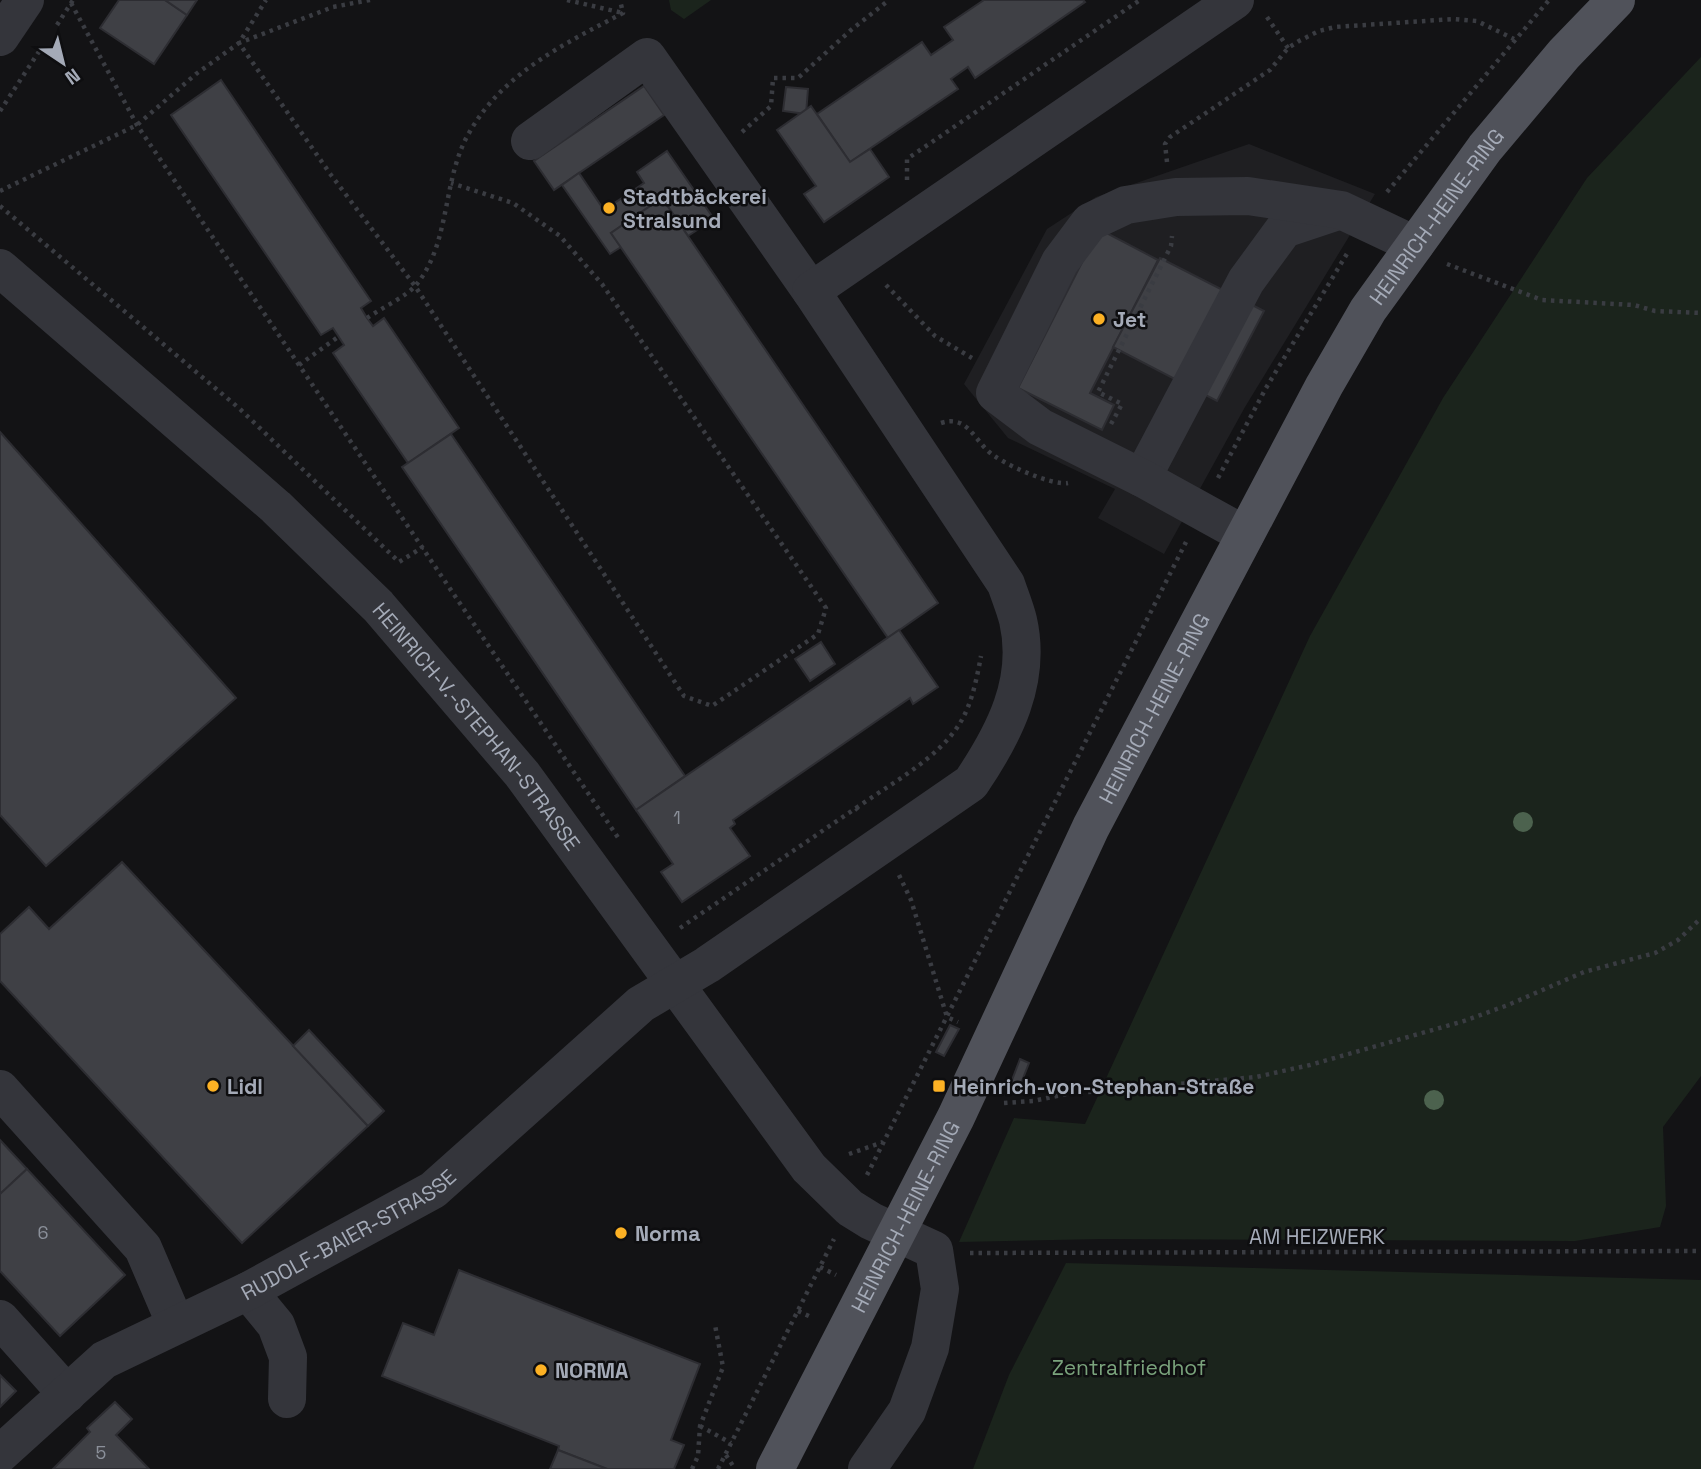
<svg xmlns="http://www.w3.org/2000/svg" width="1701" height="1469" font-family="'Space Grotesk',sans-serif">
<rect width="100%" height="100%" fill="#131315"/>
<polygon fill="#1f1f22" points="1249,144 1375,194 1245,407 1164,554 1098,518 1115,489 1008,438 964,384 1047,229 1096,197"/>
<g fill="#1b241c">
<polygon points="669,0 711,0 684,19 671,10"/>
<polygon points="1701,57 1701,1076 1663,1127 1666,1206 1660,1227 1575,1241 1101,1239 959,1242 1014,1118 1085,1124 1310,636 1443,398 1587,178"/>
<polygon points="1066,1263 1701,1280 1701,1469 973,1469 1009,1375"/>
</g>
<g fill="#3f4045" stroke="#2d2d32" stroke-width="2">
<polygon points="119,0 165,0 187,15 154,64 100,28"/>
<polygon points="165,0 197,0 187,15"/>
<polygon points="984,0 1083,0 1085,2 975,78 968,67 951,79 958,89 850,162 817,114 922,42 931,55 953,40 944,27"/>
<polygon points="221,80 371,301 361,308 367,318 373,326 384,318 459,428 408,463 333,353 344,345 333,328 321,335 171,115"/>
<polygon points="644,86 664,115 554,190 534,161"/>
<polygon points="786,87 808,89 806,114 783,111"/>
<polygon points="811,106 850,162 870,149 889,177 824,222 804,194 816,186 777,130"/>
<polygon points="667,151 714,219 688,236 662,198 611,233 621,247 610,254 562,185 579,173 604,210 644,183 637,172"/>
<polygon points="662,198 938,603 888,638 611,233"/>
<polygon points="1099,229 1158,260 1090,393 1114,405 1102,430 1018,388"/>
<polygon points="1160,258 1264,311 1217,401 1113,347"/>
<polygon points="0,432 236,698 46,866 0,815"/>
<polygon points="451,434 685,776 636,810 402,467"/>
<polygon points="899,630 938,687 913,704 910,698 733,820 735,824 730,828 750,856 682,902 661,872 673,864 636,810"/>
<polygon points="821,642 835,664 810,681 795,659"/>
<polygon points="122,862 368,1126 242,1243 0,981 0,934 29,907 49,929"/>
<polygon points="950,1025 959,1029 944,1056 936,1052"/>
<polygon points="309,1030 384,1111 368,1126 293,1046"/>
<polygon points="1020,1059 1029,1063 1018,1091 1009,1088"/>
<polygon points="0,1140 27,1169 0,1194"/>
<polygon points="27,1169 125,1275 60,1336 0,1271 0,1194"/>
<polygon points="459,1270 700,1364 671,1440 684,1445 674,1469 607,1469 558,1450 559,1446 382,1376 403,1323 434,1335"/>
<polygon points="0,1375 16,1391 0,1407"/>
<polygon points="115,1402 132,1419 116,1435 149,1469 53,1469 90,1432 87,1428"/>
<polygon points="558,1450 607,1469 550,1469"/>
</g>
<g fill="none" stroke-linecap="round" stroke-linejoin="round">
<g stroke="#3a3c42" stroke-width="4.5" stroke-dasharray="3.5 5" stroke-linecap="butt">
<polyline points="370,0 333,7 239,43 331,175 415,286 684,696 712,706 818,634 826,608 602,284 560,236 513,203 451,183"/>
<polyline points="567,0 623,13"/>
<polyline points="71,3 137,125 619,839"/>
<polyline points="1267,17 1288,48"/>
<polyline points="57,25 73,0"/>
<polyline points="0,111 40,50"/>
<polyline points="742,132 771,106 773,78 798,78 851,30 889,0"/>
<polyline points="1167,162 1165,144 1170,137 1270,70 1288,48 1299,41 1319,31 1335,27 1454,19 1477,21 1514,39"/>
<polyline points="907,180 907,159 1140,0"/>
<polyline points="0,191 137,125 196,74 239,43 266,0"/>
<polyline points="1387,192 1549,0"/>
<polyline points="0,206 240,409 399,562 423,547"/>
<polyline points="1447,264 1542,300 1634,305 1655,311 1701,313"/>
<polyline points="886,285 935,336 972,358"/>
<path d="M367,318C380,309 407,296 416,285C451,243 442,179 469,133C503,73 564,44 623,13L620,0"/>
<polyline points="299,365 338,337"/>
<path d="M941,423C966,415 973,437 988,451C1000,463 1052,486 1068,483"/>
<polyline points="1111,424 1122,404 1098,392 1171,246 1172,236"/>
<polyline points="1218,478 1266,388 1348,252"/>
<path d="M856,808C889,785 939,758 960,723C972,704 977,677 981,656"/>
<polyline points="899,875 911,900 947,1017 958,1022"/>
<polyline points="680,928 856,808 861,814"/>
<polyline points="1004,1103 1033,1101 1066,1094 1256,1077 1310,1065 1464,1021 1508,1005 1584,972 1655,953 1678,940 1701,918"/>
<polyline points="849,1154 883,1142"/>
<polyline points="867,1175 1186,542"/>
<polyline points="970,1253 1701,1251"/>
<polyline points="820,1267 836,1275"/>
<polyline points="798,1311 813,1318"/>
<polyline points="700,1426 731,1443"/>
<polyline points="726,1455 735,1469"/>
<polyline points="692,1469 698,1456 700,1426 723,1367 715,1325"/>
<polyline points="718,1469 834,1239"/>
</g>
<g stroke="#34353b" stroke-width="38">
<polyline points="0,37 25,0"/>
<polyline points="530,141 647,57 811,291"/>
<path id="s1" d="M0,268L276,507L378,606L522,774L809,1168L850,1208L871,1221L934,1250L940,1289L930,1348L907,1411L867,1469"/>
<polyline points="1142,478 1246,281 1284,229 1335,212"/>
<polyline points="1245,535 1142,478 1040,427 995,393 1060,262 1090,222 1126,205 1176,197 1248,196 1341,210 1415,245"/>
<polyline points="0,1089 143,1248 176,1325"/>
<polyline points="248,1291 276,1325 288,1357 287,1399"/>
<polyline points="0,1319 67,1394"/>
<path id="s2" d="M0,1454L104,1360L248,1291L433,1190L641,1004L707,965L971,783C1004,734 1032,681 1018,620C1015,608 1010,596 1006,584L811,291L1235,0"/>
</g>
<path stroke="#50525a" stroke-width="38" id="s3" d="M775,1469L956,1117L1091,827L1324,386L1368,310L1485,148L1564,54L1616,0"/>
</g>
<g fill="#4c624e">
<circle cx="1523" cy="822" r="10"/>
<circle cx="1434" cy="1100" r="10"/>
</g>
<g fill="#fcb124" stroke="#0e0e10" stroke-width="2.5">
<circle cx="609" cy="208" r="7"/>
<circle cx="1099" cy="319" r="7"/>
<circle cx="213" cy="1086" r="7"/>
<rect x="932" y="1079" width="14" height="14" rx="3.5"/>
<circle cx="621" cy="1233" r="7"/>
<circle cx="541" cy="1370" r="7"/>
</g>
<g text-anchor="middle" dominant-baseline="central" stroke-width="5" stroke-linejoin="round" paint-order="stroke">
<g font-size="18" fill="#8b909a">
<text x="677" y="817">1</text>
<text x="43" y="1232">6</text>
<text x="101" y="1452">5</text>
</g>
<g font-size="21" font-weight="bold" fill="#a4aab7" stroke="#0e0e10" text-anchor="start">
<text x="623" y="196">Stadtbäckerei<tspan x="623" dy="24">Stralsund</tspan></text>
<text x="1113" y="319">Jet</text>
<text x="227" y="1086">Lidl</text>
<text x="953" y="1086">Heinrich-von-Stephan-Straße</text>
<text x="635" y="1233">Norma</text>
<text x="555" y="1370">NORMA</text>
</g>
<g font-size="21" fill="#a4aab7" stroke="#0e0e10">
<text stroke="none"><textPath href="#s3" startOffset="1418">HEINRICH-HEINE-RING</textPath></text>
<text stroke="none"><textPath href="#s3" startOffset="850">HEINRICH-HEINE-RING</textPath></text>
<text stroke="none"><textPath href="#s1" startOffset="663">HEINRICH-V.-STEPHAN-STRASSE</textPath></text>
<text stroke="none"><textPath href="#s3" startOffset="284">HEINRICH-HEINE-RING</textPath></text>
<text stroke="none"><textPath href="#s2" startOffset="415">RUDOLF-BAIER-STRASSE</textPath></text>
<text x="1317" y="1236">AM HEIZWERK</text>
</g>
<g font-size="21" fill="#7aa37c" stroke="#0e0e10">
<text x="1129" y="1367">Zentralfriedhof</text>
</g>
</g>
<g transform="translate(63 63) rotate(145)" stroke="#0e0e10" stroke-width="5" paint-order="stroke">
<path d="M0-5L12 26L0 18L-12 26Z" fill="#a4aab7"/>
<text y="-10" font-size="19" font-weight="bold" text-anchor="middle" fill="#a4aab7">N</text>
</g>
</svg>
